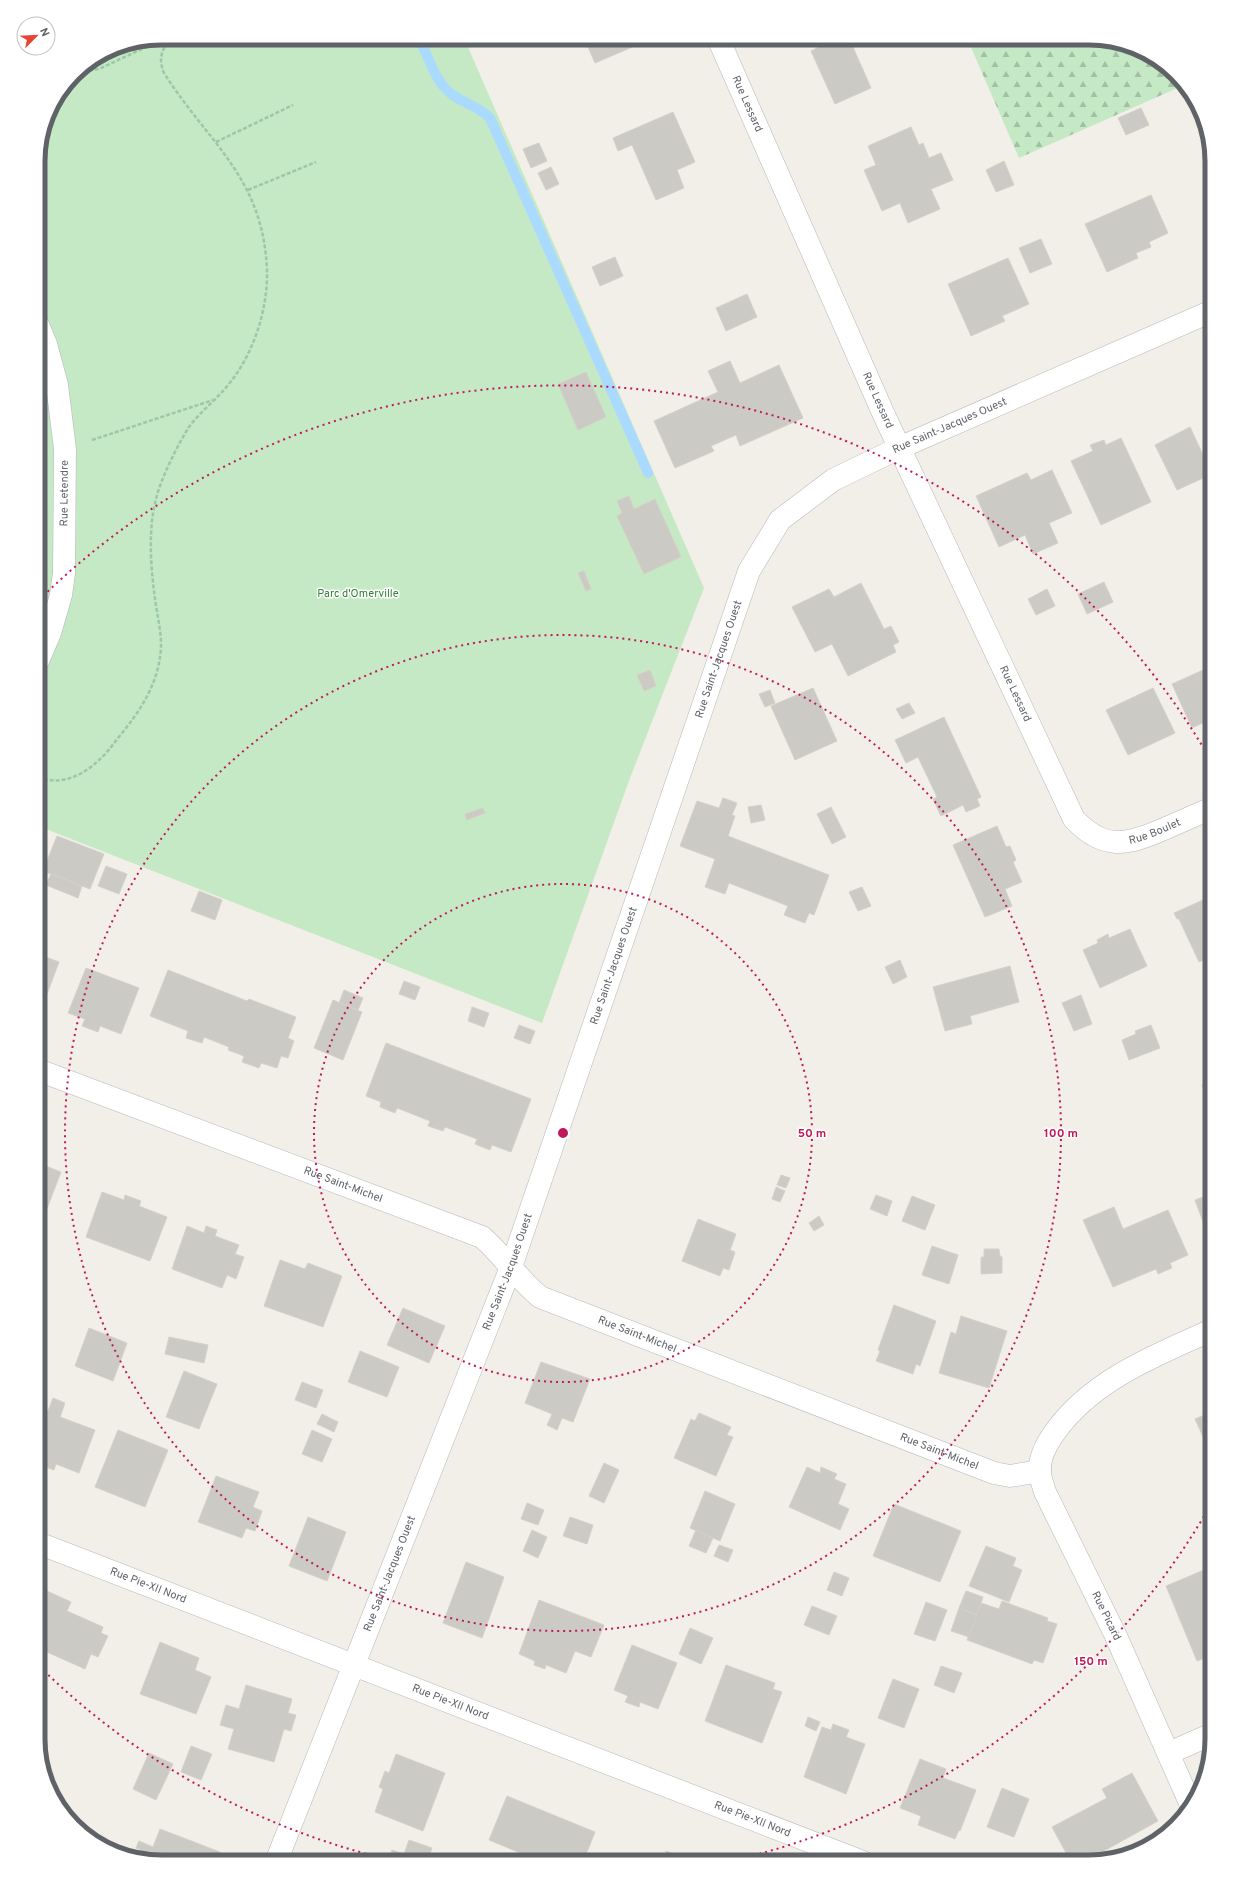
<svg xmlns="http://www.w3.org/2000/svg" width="1250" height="1900" font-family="Overpass,sans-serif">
<defs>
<pattern id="forest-firs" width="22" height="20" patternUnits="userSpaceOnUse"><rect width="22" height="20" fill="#c5e8c5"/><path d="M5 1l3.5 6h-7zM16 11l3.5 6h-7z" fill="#a3c0a4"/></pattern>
</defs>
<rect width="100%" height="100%" fill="#f1efe8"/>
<polygon fill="#c5e8c5" points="161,38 464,38 704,588 630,778 542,1023 38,826 38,153 47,114 74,74 114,47"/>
<polygon fill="url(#forest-firs)" points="967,38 1097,38 1151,55 1182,86 1019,158"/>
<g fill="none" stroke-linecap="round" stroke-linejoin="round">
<path stroke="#aadaff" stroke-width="10" d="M418,38C428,53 432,74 444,87C456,102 477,104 490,118L648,473"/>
</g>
<g fill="#cccac5" stroke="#d6d1c6">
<polygon points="584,38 635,38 637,45 595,63"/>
<polygon points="820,38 849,38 871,88 835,104 811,51 823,45"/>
<polygon points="1141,108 1149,125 1126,135 1118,118"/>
<polygon points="673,112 695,162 677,170 684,188 656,200 632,145 618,151 613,138"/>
<polygon points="911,127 919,145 923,143 929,158 941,153 953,180 931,189 940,209 908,223 900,203 882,211 864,170 876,165 868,146"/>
<polygon points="539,143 547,161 531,168 523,149"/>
<polygon points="1004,161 1014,185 996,192 986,170"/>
<polygon points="551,167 559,184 546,190 538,173"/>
<polygon points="1151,195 1168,233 1149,242 1151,247 1136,253 1138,258 1107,272 1085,224"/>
<polygon points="1041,239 1052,264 1030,273 1019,248"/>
<polygon points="615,257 623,276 600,286 592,267"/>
<polygon points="1008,258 1029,304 1002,316 1005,321 971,336 948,284"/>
<polygon points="747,294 757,317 726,331 716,308"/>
<polygon points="730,361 740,383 779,365 803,418 740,446 736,435 711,446 714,451 675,468 654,421 718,392 708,371"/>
<polygon points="586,372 606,417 578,430 558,384"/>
<polygon points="1190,427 1212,474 1177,490 1155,445"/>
<polygon points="1121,438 1151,502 1101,525 1071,461 1093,451 1090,445 1104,440 1106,445"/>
<polygon points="1052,470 1072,513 1049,523 1058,543 1033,554 1025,535 999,547 976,496 1027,473 1031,480"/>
<polygon points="629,496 634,509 655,499 681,557 644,574 617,516 622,513 617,501"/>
<polygon points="584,571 591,589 586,591 578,573"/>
<polygon points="1104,582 1113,602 1087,614 1078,594"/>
<polygon points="861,583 884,629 891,626 899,642 893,645 896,652 848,676 832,644 815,652 792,607 829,589 834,597"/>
<polygon points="1047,589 1055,606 1036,615 1028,599"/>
<polygon points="1212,666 1212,723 1208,724 1207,721 1192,728 1172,684"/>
<polygon points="650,670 656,686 644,691 637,675"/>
<polygon points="813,688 837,741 795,760 771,706"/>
<polygon points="1153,688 1175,733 1128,755 1106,710"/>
<polygon points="770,690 775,703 765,707 759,694"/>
<polygon points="909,703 915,713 902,719 896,709"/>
<polygon points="944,717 981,797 977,799 980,806 966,812 963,805 941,816 933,799 937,797 918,757 906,763 895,740"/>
<polygon points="723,798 737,803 732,815 735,816 728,836 829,875 814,915 809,913 805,923 784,915 788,906 729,883 725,894 705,887 715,859 680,846 697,801 719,808"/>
<polygon points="761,805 765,820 751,823 748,807"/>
<polygon points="831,807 846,837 832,844 817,814"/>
<polygon points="483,808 485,813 467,820 465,814"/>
<polygon points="997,826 1006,847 1010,846 1016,860 1013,862 1022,882 1005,889 1012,906 985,917 953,845"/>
<polygon points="57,836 104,854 90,889 43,871"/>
<polygon points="106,866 127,874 119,894 98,886"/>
<polygon points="51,874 82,886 78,898 46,885"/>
<polygon points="862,887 871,906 858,911 849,892"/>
<polygon points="199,891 222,900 215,920 191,911"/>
<polygon points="1212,896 1212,956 1199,962 1179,919 1177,919 1174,913"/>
<polygon points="1130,929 1147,966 1100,988 1083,950 1098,943 1097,940 1108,934 1109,938"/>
<polygon points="38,954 59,962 44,1002 38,999"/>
<polygon points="900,960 907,977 893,984 885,967"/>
<polygon points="1010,966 1019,1002 970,1016 972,1024 945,1031 933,987"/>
<polygon points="86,968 139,988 121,1034 100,1026 98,1032 82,1026 85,1019 68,1013"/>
<polygon points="168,970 247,1001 249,999 296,1017 288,1038 294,1041 288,1058 281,1056 277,1068 261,1063 259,1068 242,1062 244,1056 228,1050 229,1047 204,1037 202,1043 186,1038 188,1031 150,1016"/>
<polygon points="404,981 420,987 415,1000 399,994"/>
<polygon points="344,990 363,998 358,1010 339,1003"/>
<polygon points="1081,995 1092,1024 1074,1031 1062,1003"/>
<polygon points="333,1000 362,1012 343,1060 314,1048"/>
<polygon points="472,1007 489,1013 484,1027 468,1021"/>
<polygon points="519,1025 535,1031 530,1044 514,1038"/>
<polygon points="1151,1025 1160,1048 1129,1060 1122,1040 1136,1034 1135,1031"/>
<polygon points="386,1043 531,1099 511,1152 492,1145 490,1150 475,1144 477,1139 445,1127 443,1131 428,1126 430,1121 397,1108 395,1113 380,1107 381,1102 366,1096"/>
<polygon points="1212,1080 1212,1108 1202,1085"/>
<polygon points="38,1163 61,1172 43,1219 38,1217"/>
<polygon points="781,1175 790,1178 786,1188 777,1185"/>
<polygon points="776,1187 785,1191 780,1202 772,1199"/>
<polygon points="102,1192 124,1200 125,1195 141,1201 139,1206 167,1217 150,1261 86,1237"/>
<polygon points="1212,1194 1212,1246 1195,1200"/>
<polygon points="876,1195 892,1201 887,1216 870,1209"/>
<polygon points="912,1196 935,1205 925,1230 902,1221"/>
<polygon points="1114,1207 1123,1229 1168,1210 1188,1255 1170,1263 1172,1268 1158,1274 1156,1269 1113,1287 1083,1220"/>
<polygon points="819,1216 824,1225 814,1231 809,1223"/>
<polygon points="698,1219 736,1234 730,1250 735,1252 729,1270 723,1268 720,1276 682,1261"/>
<polygon points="187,1226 204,1233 206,1226 217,1230 215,1236 239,1245 235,1254 244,1257 236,1279 227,1275 222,1288 172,1269"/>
<polygon points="932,1246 958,1255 949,1284 922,1275"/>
<polygon points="984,1249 999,1249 1000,1256 1002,1257 1002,1273 981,1274 981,1257 984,1257"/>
<polygon points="280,1260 305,1269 308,1263 342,1276 323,1327 264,1306"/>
<polygon points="894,1305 936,1321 920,1366 916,1364 913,1374 876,1361 880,1351 878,1350"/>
<polygon points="403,1308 445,1326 429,1363 387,1345"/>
<polygon points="961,1316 1007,1331 989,1388 939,1373 951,1332 956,1334"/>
<polygon points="89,1328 127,1343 113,1381 75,1366"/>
<polygon points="169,1337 208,1345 204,1363 165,1354"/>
<polygon points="360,1351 399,1367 387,1397 348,1382"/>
<polygon points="541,1362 590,1379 573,1422 562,1418 557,1430 547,1425 552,1414 525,1403"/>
<polygon points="184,1371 217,1384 199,1429 166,1417"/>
<polygon points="302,1382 323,1390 316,1408 295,1400"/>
<polygon points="53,1398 65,1403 60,1417 95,1430 79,1473 56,1464 54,1470 38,1464 38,1408 48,1411"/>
<polygon points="1212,1412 1212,1457 1195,1419"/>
<polygon points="699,1413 731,1427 727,1435 733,1437 716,1476 674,1458 691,1419 695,1421"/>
<polygon points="322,1414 338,1422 334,1432 317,1424"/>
<polygon points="118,1430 168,1450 145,1507 95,1487"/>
<polygon points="312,1430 332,1439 322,1462 302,1454"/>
<polygon points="604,1463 619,1470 604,1503 589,1496"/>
<polygon points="807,1467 820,1473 821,1467 837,1474 834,1479 846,1484 838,1504 849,1509 840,1530 789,1507"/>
<polygon points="216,1476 259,1492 253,1507 262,1511 255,1531 246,1528 242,1538 198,1522"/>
<polygon points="705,1491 735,1504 720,1541 690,1528"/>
<polygon points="527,1503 544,1510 538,1525 521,1519"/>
<polygon points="894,1504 961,1531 940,1582 873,1556"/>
<polygon points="308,1517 346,1532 327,1581 289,1566"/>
<polygon points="570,1517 593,1525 587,1544 563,1536"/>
<polygon points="532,1530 547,1537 538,1558 523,1551"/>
<polygon points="696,1530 713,1538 706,1553 689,1546"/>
<polygon points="719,1545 733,1550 728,1562 714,1556"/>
<polygon points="986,1546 1016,1558 1013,1566 1022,1570 1009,1602 969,1586"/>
<polygon points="466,1562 504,1577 482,1638 443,1623"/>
<polygon points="1204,1570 1212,1589 1212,1655 1197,1661 1166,1586"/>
<polygon points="834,1572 849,1578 842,1596 827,1590"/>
<polygon points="47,1591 71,1602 67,1611 103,1627 101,1633 108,1636 98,1657 91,1654 85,1669 38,1648 38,1611"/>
<polygon points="966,1591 983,1597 977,1615 959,1608"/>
<polygon points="539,1600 604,1625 591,1657 575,1651 566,1673 546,1665 545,1669 534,1665 535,1661 519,1654"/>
<polygon points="1002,1601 1048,1618 1047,1621 1057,1624 1043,1663 1034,1660 1032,1664 967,1640 981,1603 999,1609"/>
<polygon points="926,1602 947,1610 935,1641 914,1634"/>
<polygon points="812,1606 837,1616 829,1635 804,1625"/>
<polygon points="959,1608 977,1615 969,1637 951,1631"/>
<polygon points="690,1628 713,1638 701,1664 679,1654"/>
<polygon points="160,1642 199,1658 195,1670 211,1677 196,1714 140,1694"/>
<polygon points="632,1645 677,1663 658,1709 640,1702 639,1707 625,1702 628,1696 614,1690"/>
<polygon points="726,1665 775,1683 773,1689 782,1692 762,1743 705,1721"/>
<polygon points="941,1666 962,1673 954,1693 934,1685"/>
<polygon points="893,1679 919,1689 904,1728 878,1718"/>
<polygon points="246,1685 292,1699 288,1713 296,1715 291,1731 284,1729 274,1762 228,1749 234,1729 220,1725 226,1705 239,1709"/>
<polygon points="808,1717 820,1722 816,1731 805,1726"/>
<polygon points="833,1724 849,1730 846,1737 865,1744 846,1794 804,1777 822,1727 831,1730"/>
<polygon points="191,1746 212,1754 201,1780 181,1772"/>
<polygon points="149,1753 173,1764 156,1800 133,1789"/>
<polygon points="396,1754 445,1773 423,1831 375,1812 383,1789 379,1787 385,1771 389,1773"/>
<polygon points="920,1759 946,1769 943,1778 976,1790 960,1831 959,1830 955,1839 918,1825 921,1816 900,1808"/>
<polygon points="1132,1773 1158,1821 1084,1862 1071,1862 1052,1827 1107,1798 1102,1789"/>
<polygon points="1002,1788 1029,1799 1014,1837 987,1827"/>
<polygon points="507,1796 595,1832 583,1862 542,1862 489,1840"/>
<polygon points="160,1829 220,1852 217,1862 153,1862 139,1857 141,1850 136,1848 139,1841 153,1847"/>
<polygon points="409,1840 432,1848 427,1862 388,1862 392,1850 404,1854"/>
<polygon points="666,1851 694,1862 662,1862"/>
</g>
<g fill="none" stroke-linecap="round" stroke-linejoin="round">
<g stroke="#b5b8bc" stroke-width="23">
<g id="minor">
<path id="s1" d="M718,38L884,415L1074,819C1104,851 1127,845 1164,829C1180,822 1196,815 1212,808"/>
<path id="s2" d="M38,661L50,633L61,595L64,573L65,449L57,385L46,344L38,325"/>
<path id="s3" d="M38,1070L482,1237C503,1255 518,1279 540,1297L994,1473L1010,1476L1040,1471"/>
<path id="s4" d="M38,1543L863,1862"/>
<polyline points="1169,1753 1212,1734"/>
<path d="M1191,1805L1115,1634L1045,1492C1043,1485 1040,1478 1040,1471C1039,1457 1047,1443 1055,1432C1092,1380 1156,1355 1212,1330"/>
<path id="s5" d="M276,1862L511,1267L749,571L780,520L833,480L899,448L1212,311"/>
</g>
</g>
<g stroke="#9cc7a9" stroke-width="2.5" stroke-dasharray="4 2" stroke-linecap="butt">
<polyline points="83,68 89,70 99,69 161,40 165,45"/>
<polyline points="216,142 293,105"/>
<polyline points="248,190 316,162"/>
<polyline points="92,440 213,400"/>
<path d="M38,777C61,786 82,776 99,760C106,754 112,746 118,738C141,710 160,682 161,645C161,630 157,614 155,599C150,561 147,519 161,483C168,465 177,447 187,430C196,416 210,405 221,393C251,362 268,313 267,270C263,177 209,144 164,73C158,59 161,47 174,38"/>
</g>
<use href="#minor" stroke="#fff" stroke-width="22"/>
</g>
<g fill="none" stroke="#c2185b" stroke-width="2" stroke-dasharray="2 4">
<circle cx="563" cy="1133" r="249"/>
<circle cx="563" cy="1133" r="498"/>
<path d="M1210 1506A747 747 0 0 1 731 1861M395 1861A747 747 0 0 1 39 1666M39 600A747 747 0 0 1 1210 759"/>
</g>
<g text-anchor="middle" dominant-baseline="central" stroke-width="3" stroke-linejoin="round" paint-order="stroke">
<g font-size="11" fill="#5f6368" stroke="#fff">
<text stroke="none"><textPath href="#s1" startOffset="72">Rue Lessard</textPath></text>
<text stroke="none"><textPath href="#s1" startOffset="396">Rue Lessard</textPath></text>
<text stroke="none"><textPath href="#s5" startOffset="1630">Rue Saint-Jacques Ouest</textPath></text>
<text stroke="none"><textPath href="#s2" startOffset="172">Rue Letendre</textPath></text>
<text stroke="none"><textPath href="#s5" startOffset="1282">Rue Saint-Jacques Ouest</textPath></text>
<text stroke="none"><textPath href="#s1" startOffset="720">Rue Lessard</textPath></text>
<text stroke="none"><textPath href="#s1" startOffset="948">Rue Boulet</textPath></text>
<text stroke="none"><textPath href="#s5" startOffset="958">Rue Saint-Jacques Ouest</textPath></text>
<text stroke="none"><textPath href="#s3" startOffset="326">Rue Saint-Michel</textPath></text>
<text stroke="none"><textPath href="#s5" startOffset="634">Rue Saint-Jacques Ouest</textPath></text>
<text stroke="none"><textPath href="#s3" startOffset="662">Rue Saint-Michel</textPath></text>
<text stroke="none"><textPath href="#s3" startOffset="986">Rue Saint-Michel</textPath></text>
<text stroke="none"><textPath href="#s5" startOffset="310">Rue Saint-Jacques Ouest</textPath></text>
<text stroke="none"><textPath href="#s4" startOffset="118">Rue Pie-XII Nord</textPath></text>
<text transform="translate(1106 1616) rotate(64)">Rue Picard</text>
<text stroke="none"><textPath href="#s4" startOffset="442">Rue Pie-XII Nord</textPath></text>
<text stroke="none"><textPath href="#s4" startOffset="766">Rue Pie-XII Nord</textPath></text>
</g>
<g font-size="11" fill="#348238" stroke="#fff">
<text x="358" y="594">Parc d'Omerville</text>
</g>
</g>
<path d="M0 0H1250V1900H0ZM161 45H1089A116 116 0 0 1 1205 161V1739A116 116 0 0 1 1089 1855H161A116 116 0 0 1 45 1739V161A116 116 0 0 1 161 45Z" fill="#fff" fill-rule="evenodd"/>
<path fill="none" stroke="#5f6368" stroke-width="5" d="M161 45H1089A116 116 0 0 1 1205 161V1739A116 116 0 0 1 1089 1855H161A116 116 0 0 1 45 1739V161A116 116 0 0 1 161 45Z"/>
<circle cx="563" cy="1133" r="6" fill="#c2185b" stroke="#fff" stroke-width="2"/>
<g font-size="12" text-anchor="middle" font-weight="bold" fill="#c2185b" stroke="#fff" stroke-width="3" stroke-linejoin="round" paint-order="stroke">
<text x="812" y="1137">50 m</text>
<text x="1061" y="1137">100 m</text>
<text x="1091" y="1665">150 m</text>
</g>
<g transform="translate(36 36) rotate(66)"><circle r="19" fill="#ffffff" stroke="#bfc1c3"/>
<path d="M0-3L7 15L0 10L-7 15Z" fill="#ea4335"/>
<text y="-6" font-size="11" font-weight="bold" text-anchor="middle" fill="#5f6368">N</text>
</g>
</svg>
